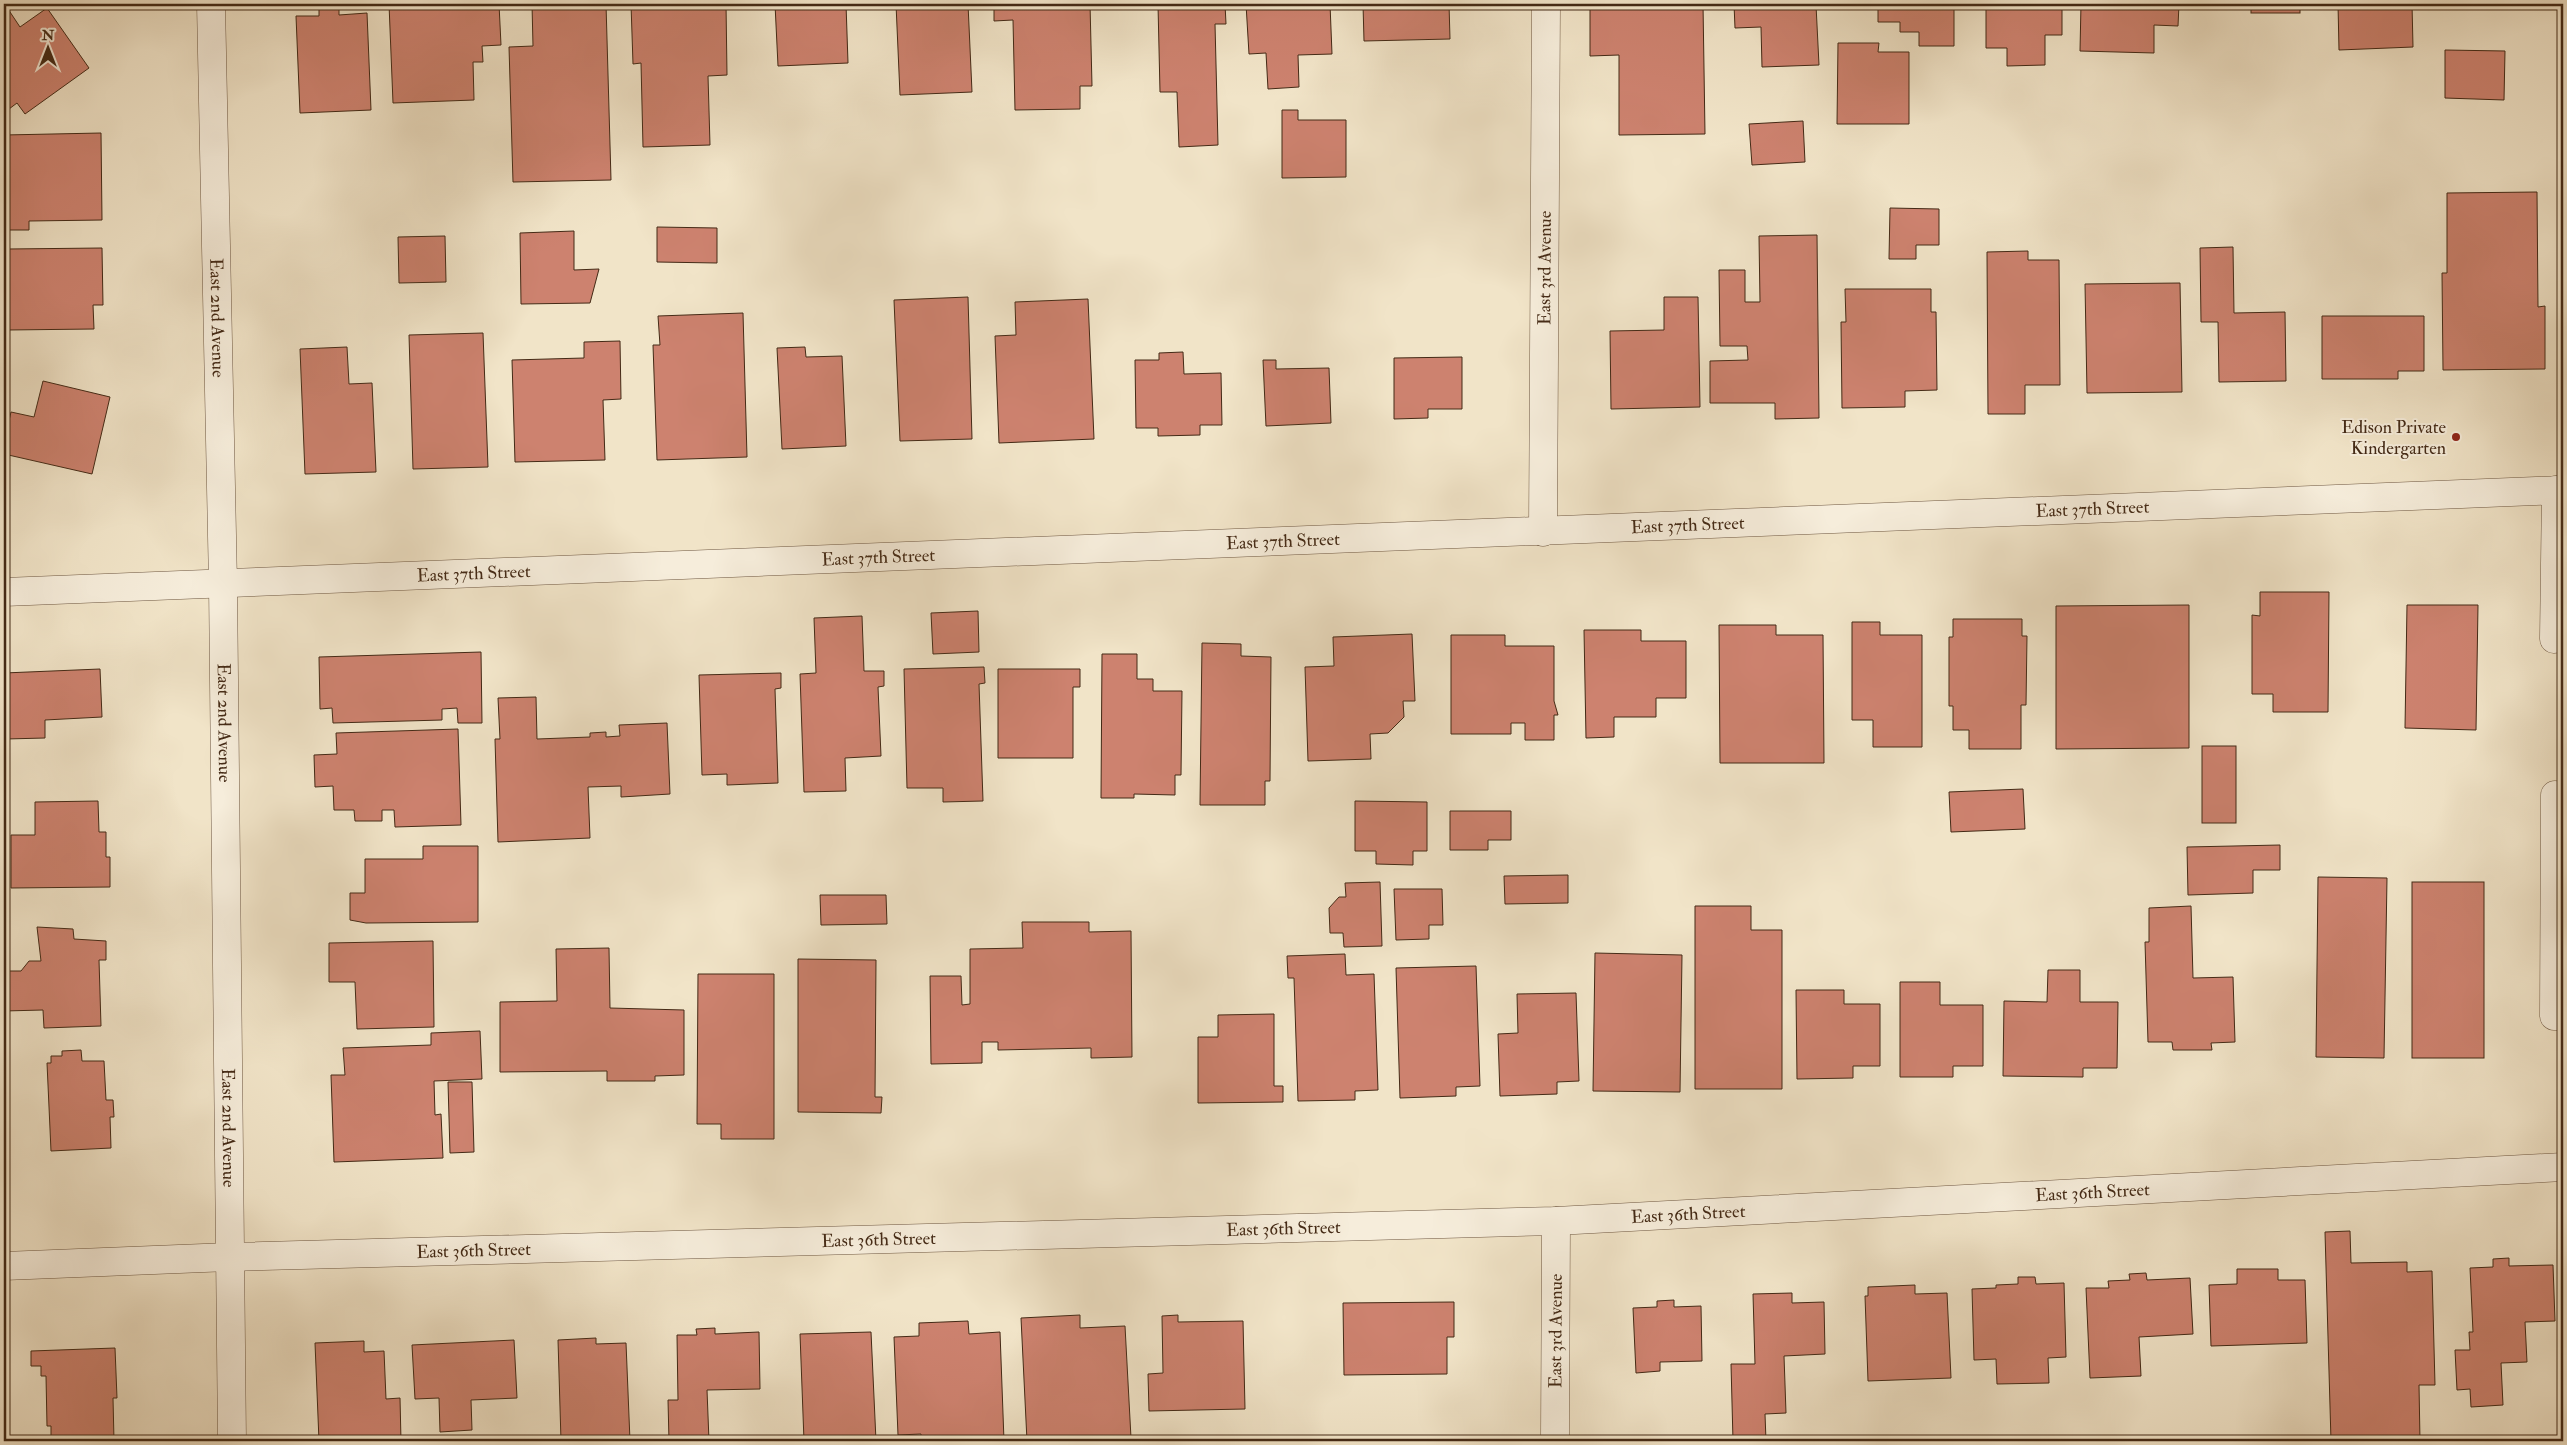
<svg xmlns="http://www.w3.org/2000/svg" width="2567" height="1445" font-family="'IM FELL Double Pica',serif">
<rect width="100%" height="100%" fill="#f1e4c8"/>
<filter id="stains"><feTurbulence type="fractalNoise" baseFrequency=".004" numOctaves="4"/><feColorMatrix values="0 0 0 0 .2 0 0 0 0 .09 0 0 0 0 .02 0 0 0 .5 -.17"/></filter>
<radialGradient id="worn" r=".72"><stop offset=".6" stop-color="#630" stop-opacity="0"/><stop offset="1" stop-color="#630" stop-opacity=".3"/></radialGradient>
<g fill="#cd826f" stroke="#442a16">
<polygon points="389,4 499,4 501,45 482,46 483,62 473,62 474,100 393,103"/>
<polygon points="532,4 606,4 611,180 513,182 509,47 533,46"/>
<polygon points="631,4 726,4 727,75 708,76 710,145 643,147 641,63 633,64"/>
<polygon points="775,4 846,4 848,63 778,66"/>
<polygon points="896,4 968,4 972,92 900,95"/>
<polygon points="994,4 1090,4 1092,86 1080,86 1080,109 1015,110 1013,20 994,21"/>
<polygon points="1116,4 1225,4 1226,24 1215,24 1218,145 1179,147 1177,92 1160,92 1158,5 1116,6"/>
<polygon points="1246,4 1330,4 1332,54 1298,55 1299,87 1268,89 1266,53 1249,54"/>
<polygon points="1363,4 1449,4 1450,39 1364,41"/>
<polygon points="1590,4 1703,4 1705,134 1619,135 1619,55 1590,56"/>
<polygon points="1734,4 1816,5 1819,65 1762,67 1761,27 1735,28"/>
<polygon points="1878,4 1954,4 1954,46 1919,46 1919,32 1900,32 1900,22 1878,22"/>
<polygon points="1986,4 2062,4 2062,35 2045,35 2045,65 2007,66 2007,48 1986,48"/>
<polygon points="2081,4 2179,4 2178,26 2154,25 2154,53 2080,51"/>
<rect x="2251" y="4" width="49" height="9"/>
<polygon points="2338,4 2412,4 2413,47 2339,50"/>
<rect x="2473" y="4" width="50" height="3"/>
<polygon points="339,7 339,15 367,13 371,110 300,113 296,16 319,16 319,8"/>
<polygon points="47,8 89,68 25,114 17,103 5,112 4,12 8,9 20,27"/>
<polygon points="1838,43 1879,43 1878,52 1909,52 1909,124 1837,124"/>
<polygon points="2445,50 2505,51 2504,100 2445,98"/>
<polygon points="1282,110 1298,110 1298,120 1346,120 1346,177 1282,178"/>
<polygon points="1803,121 1805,162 1752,165 1749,124"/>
<polygon points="101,133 102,220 29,221 29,230 4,230 4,135"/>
<polygon points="2537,192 2538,307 2545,306 2545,369 2443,370 2442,273 2447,273 2447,193"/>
<polygon points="1890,208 1939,209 1939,245 1916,245 1916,259 1889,259"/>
<polygon points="657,227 717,228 717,263 657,262"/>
<polygon points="574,231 574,270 599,269 590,303 521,304 520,233"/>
<polygon points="1817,235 1819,418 1775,419 1775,403 1710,403 1710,361 1748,360 1747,346 1720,346 1719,270 1745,270 1745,302 1760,302 1759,236"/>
<polygon points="445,236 446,282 399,283 398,237"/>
<polygon points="2233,247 2234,313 2285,312 2286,381 2219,382 2218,322 2201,322 2200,248"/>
<polygon points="102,248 103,305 93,305 94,329 8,330 8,249"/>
<polygon points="2028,251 2028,260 2059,260 2060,385 2025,385 2025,414 1988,414 1987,252"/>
<polygon points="2180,283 2182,392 2087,393 2085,284"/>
<polygon points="1845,289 1931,289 1931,312 1936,312 1937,390 1905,391 1905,407 1842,408 1841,322 1846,322"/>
<polygon points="968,297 972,439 900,441 894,300"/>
<polygon points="1664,297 1698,297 1700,407 1611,409 1610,331 1664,330"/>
<polygon points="1088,299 1094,439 999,443 995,336 1016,335 1015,302"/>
<polygon points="743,313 747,457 657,460 653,345 660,345 658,316"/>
<polygon points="2322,316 2424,316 2424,371 2398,371 2398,379 2322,379"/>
<polygon points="483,333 488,467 413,469 409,335"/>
<polygon points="620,341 621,399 603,400 605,460 515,462 512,360 584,358 584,342"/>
<polygon points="347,347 349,384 372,383 376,472 305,474 300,349"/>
<polygon points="805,347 806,357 842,356 846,446 782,449 777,348"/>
<polygon points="1183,352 1184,374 1221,373 1222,425 1200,425 1200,435 1158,436 1158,428 1136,428 1135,360 1159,360 1159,353"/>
<polygon points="1462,357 1462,409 1428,409 1428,418 1394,419 1394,358"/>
<polygon points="1263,360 1276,360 1276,369 1329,368 1331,423 1266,426"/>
<polygon points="43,381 110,397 92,474 4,454 4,425 8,425 11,412 34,417"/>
<polygon points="2260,592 2329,592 2328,712 2273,712 2273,694 2252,694 2252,615 2260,616"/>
<polygon points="2189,605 2189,748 2056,749 2056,606"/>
<polygon points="2407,605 2478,605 2476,730 2405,728"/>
<polygon points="978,611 979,652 933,654 931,613"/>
<polygon points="862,616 864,671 884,671 884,686 878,687 881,756 845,758 846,791 804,792 800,674 816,673 814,618"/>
<polygon points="1953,619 2022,619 2022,636 2027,636 2026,705 2021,705 2021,749 1969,749 1969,730 1953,730 1953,706 1949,706 1949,637 1953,637"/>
<polygon points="1852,622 1880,622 1880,635 1922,635 1922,747 1873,747 1873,720 1852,720"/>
<polygon points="1719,625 1776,625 1776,635 1823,635 1824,763 1720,763"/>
<polygon points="1584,630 1641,630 1641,641 1686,641 1686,698 1656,698 1656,717 1614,717 1614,737 1586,738"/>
<polygon points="1412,634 1415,701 1403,701 1404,717 1388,733 1370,734 1371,759 1308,761 1305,667 1334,666 1333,637"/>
<polygon points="1451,635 1505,635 1505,646 1554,646 1554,701 1558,715 1554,715 1554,740 1525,740 1525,723 1511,723 1511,734 1451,734"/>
<polygon points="1202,643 1241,644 1241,656 1271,657 1270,781 1265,781 1265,805 1200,805"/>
<polygon points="481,652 482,723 458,723 457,708 442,709 442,720 333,723 332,708 320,709 319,657"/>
<polygon points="1102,654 1137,654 1137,679 1153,679 1153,691 1182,691 1181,775 1175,775 1175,795 1134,794 1134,798 1101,798"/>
<polygon points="984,667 985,683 979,684 983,801 943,802 943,788 907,788 904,669"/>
<polygon points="100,669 102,717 45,720 45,738 6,739 7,753 4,753 4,673"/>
<polygon points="998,669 1080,669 1080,687 1073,687 1073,758 998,758"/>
<polygon points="781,673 781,688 775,689 778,783 727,785 727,774 702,775 699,675"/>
<polygon points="536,697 537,739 590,737 590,733 606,732 606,737 620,736 619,725 667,723 670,794 621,797 621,786 588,787 590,838 498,842 495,739 500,739 498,698"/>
<polygon points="458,729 461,825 395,827 394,810 382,810 382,821 355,821 354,810 334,810 333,786 315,787 314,755 337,754 336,733"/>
<rect x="2202" y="746" width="34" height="77"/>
<polygon points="2023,789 2025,829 1951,832 1949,792"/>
<polygon points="98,801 99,832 106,832 106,857 110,857 110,887 11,888 11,835 35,835 35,802"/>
<polygon points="1355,801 1427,802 1427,851 1413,851 1413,865 1376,864 1376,851 1355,851"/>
<polygon points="1450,811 1511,811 1511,840 1488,840 1488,850 1450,850"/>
<polygon points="2280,845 2280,870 2253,870 2253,893 2188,895 2187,847"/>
<polygon points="423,846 478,846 478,922 366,923 350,920 350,893 365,893 365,859 423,859"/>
<polygon points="1568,875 1568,903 1505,904 1504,876"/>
<polygon points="2318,877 2387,878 2384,1058 2316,1057"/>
<polygon points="1380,882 1382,946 1344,947 1343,933 1330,933 1329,908 1339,897 1346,897 1345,883"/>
<rect x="2412" y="882" width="72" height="176"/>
<polygon points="1394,889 1442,889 1443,925 1429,925 1429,939 1396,940"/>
<polygon points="820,895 886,895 887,924 821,925"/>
<polygon points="1695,906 1751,906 1751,930 1782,930 1782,1089 1695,1089"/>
<polygon points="2191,906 2193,978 2233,977 2235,1042 2211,1043 2212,1050 2173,1050 2172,1042 2148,1042 2145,942 2149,942 2149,908"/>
<polygon points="1022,922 1089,922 1089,932 1131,931 1132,1057 1091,1058 1091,1048 998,1050 998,1042 982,1042 982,1063 931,1064 930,976 961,976 962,1005 970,1004 970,949 1023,948"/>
<polygon points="37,927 73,929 74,939 106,941 106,960 99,960 101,1026 44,1028 43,1010 4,1011 4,971 21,971 29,961 41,961"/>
<polygon points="433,941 434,1027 357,1029 355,982 329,982 329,943"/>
<polygon points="609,948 610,1008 684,1010 684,1075 655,1076 655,1081 607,1081 607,1071 500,1072 500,1002 557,1001 556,949"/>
<polygon points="1595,953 1682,955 1680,1092 1593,1091"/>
<polygon points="1345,954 1346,975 1374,974 1378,1090 1355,1091 1355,1100 1298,1101 1294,978 1288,978 1287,956"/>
<polygon points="798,959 876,960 875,1097 882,1097 881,1113 798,1112"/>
<polygon points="1476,966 1480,1086 1456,1087 1456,1096 1400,1098 1396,968"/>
<polygon points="2048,970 2080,970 2080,1002 2118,1002 2117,1068 2083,1068 2083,1077 2003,1076 2004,1001 2047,1002"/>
<polygon points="698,974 774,974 774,1139 721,1139 721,1124 697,1124"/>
<polygon points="1900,982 1940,982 1940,1005 1983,1005 1983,1066 1953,1066 1953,1077 1900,1077"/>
<polygon points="1796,990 1844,990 1844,1004 1880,1004 1880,1066 1853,1066 1853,1078 1797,1079"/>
<polygon points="1576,993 1579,1081 1557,1082 1557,1094 1500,1096 1498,1034 1518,1033 1517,994"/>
<polygon points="1274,1014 1274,1086 1283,1086 1283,1102 1198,1103 1198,1037 1218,1037 1218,1015"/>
<polygon points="480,1031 482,1079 434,1081 435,1115 441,1114 443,1158 334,1162 331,1075 345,1075 343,1048 431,1045 431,1033"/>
<polygon points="81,1050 82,1061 104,1061 106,1100 113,1100 114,1117 110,1117 111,1148 51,1151 47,1063 51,1063 51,1056 62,1056 62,1051"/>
<polygon points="448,1082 472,1082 474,1152 450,1153"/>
<polygon points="2350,1231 2351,1263 2407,1262 2407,1272 2432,1271 2435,1385 2419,1385 2420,1441 2331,1441 2325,1232"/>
<polygon points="2509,1258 2509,1266 2553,1265 2555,1321 2525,1322 2527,1362 2501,1363 2503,1405 2471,1407 2470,1389 2457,1390 2455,1350 2470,1350 2469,1332 2473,1332 2470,1268 2493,1267 2493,1259"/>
<polygon points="2237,1269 2278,1269 2278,1280 2305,1280 2307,1343 2211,1346 2209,1285 2237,1284"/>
<polygon points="2146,1273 2147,1280 2190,1278 2193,1334 2139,1337 2141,1376 2090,1378 2086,1288 2109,1288 2108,1281 2130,1280 2129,1274"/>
<polygon points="2018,1277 2035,1277 2036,1284 2064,1283 2066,1357 2048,1358 2049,1383 1997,1384 1996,1359 1974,1360 1972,1289 1996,1288 1996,1285 2018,1284"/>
<polygon points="1915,1285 1915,1294 1947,1293 1951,1378 1868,1381 1865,1296 1868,1296 1868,1287"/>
<polygon points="1792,1293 1792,1303 1824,1302 1825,1354 1784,1356 1786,1413 1765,1414 1766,1441 1733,1441 1731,1364 1755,1364 1753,1294"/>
<polygon points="1674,1300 1674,1307 1701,1306 1702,1361 1660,1362 1660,1371 1636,1373 1633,1308 1657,1307 1657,1301"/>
<polygon points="1454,1302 1454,1337 1447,1337 1447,1374 1344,1375 1343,1303"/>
<polygon points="1080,1315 1080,1328 1125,1326 1131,1438 1027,1441 1021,1318"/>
<polygon points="1178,1315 1178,1322 1243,1321 1245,1409 1149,1411 1148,1374 1163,1373 1162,1316"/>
<polygon points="968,1321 969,1334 1000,1332 1004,1441 921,1441 921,1434 898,1435 894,1337 919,1336 919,1323"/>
<polygon points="715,1328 715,1334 759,1332 760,1389 707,1390 709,1441 669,1441 668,1400 678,1400 677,1335 697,1335 696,1329"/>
<polygon points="871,1332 876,1441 804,1441 800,1334"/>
<polygon points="596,1338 596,1344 626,1343 630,1441 561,1441 558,1340"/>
<polygon points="514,1340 517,1398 471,1400 472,1430 440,1432 439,1398 415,1399 412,1345"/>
<polygon points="364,1341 364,1352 384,1351 386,1399 400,1398 401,1441 319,1441 315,1343"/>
<polygon points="115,1348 117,1398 113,1398 114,1441 51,1441 51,1426 47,1426 46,1376 41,1376 41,1366 31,1366 31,1351"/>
</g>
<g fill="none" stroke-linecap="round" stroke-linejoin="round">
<g stroke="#6f5842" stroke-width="29">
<g id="minor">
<path id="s1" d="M211,4L223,584L232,1441"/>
<path id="s2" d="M1543,532L1546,4"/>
<path id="s3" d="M4,592L2563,490"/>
<polyline points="2554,639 2556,490"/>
<polyline points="2555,795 2554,1016 2563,1016"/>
<path id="s4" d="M4,1266L229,1257L1556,1221L2563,1167"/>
<path id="s5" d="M1555,1441L1556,1221"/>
</g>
</g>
<use href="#minor" stroke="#f6eddb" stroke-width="28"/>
</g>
<circle fill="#8f2418" stroke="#f6eddb" stroke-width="2" cx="2456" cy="437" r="5"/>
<g text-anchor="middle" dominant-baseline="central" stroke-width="4" stroke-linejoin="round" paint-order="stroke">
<g font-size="18" fill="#442a16" stroke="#f6eddb">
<text stroke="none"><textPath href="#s2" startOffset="264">East 3rd Avenue</textPath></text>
<text stroke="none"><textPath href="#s1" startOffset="314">East 2nd Avenue</textPath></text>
<text stroke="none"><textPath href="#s3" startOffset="2090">East 37th Street</textPath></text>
<text stroke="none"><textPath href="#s3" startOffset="1685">East 37th Street</textPath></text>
<text stroke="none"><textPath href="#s3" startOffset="1280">East 37th Street</textPath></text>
<text stroke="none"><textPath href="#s3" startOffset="875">East 37th Street</textPath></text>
<text stroke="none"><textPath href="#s3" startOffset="470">East 37th Street</textPath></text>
<text stroke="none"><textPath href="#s1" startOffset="719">East 2nd Avenue</textPath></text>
<text stroke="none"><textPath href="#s1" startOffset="1124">East 2nd Avenue</textPath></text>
<text stroke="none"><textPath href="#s4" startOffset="2090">East 36th Street</textPath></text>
<text stroke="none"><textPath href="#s4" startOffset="1685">East 36th Street</textPath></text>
<text stroke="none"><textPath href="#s4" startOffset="1280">East 36th Street</textPath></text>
<text stroke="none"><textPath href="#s4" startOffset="875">East 36th Street</textPath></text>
<text stroke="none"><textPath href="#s4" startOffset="470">East 36th Street</textPath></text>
<text stroke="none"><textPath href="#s5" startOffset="110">East 3rd Avenue</textPath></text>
</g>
<g font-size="18" fill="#442a16" stroke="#f6eddb" text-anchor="end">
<text x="2446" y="427">Edison Private<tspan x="2446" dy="21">Kindergarten</tspan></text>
</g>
</g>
<rect width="2567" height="1445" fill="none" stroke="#f1e4c8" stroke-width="20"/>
<rect x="5" y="5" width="2557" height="1435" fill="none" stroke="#442a16" stroke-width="2.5"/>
<rect x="10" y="10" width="2547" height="1425" fill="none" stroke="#442a16"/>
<g transform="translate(48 48)" stroke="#f6eddb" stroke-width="4" paint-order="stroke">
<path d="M0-4L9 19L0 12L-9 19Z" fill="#442a16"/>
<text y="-8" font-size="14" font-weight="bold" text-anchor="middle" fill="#442a16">N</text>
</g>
<rect width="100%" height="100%" filter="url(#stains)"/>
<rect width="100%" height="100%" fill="url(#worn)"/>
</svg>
